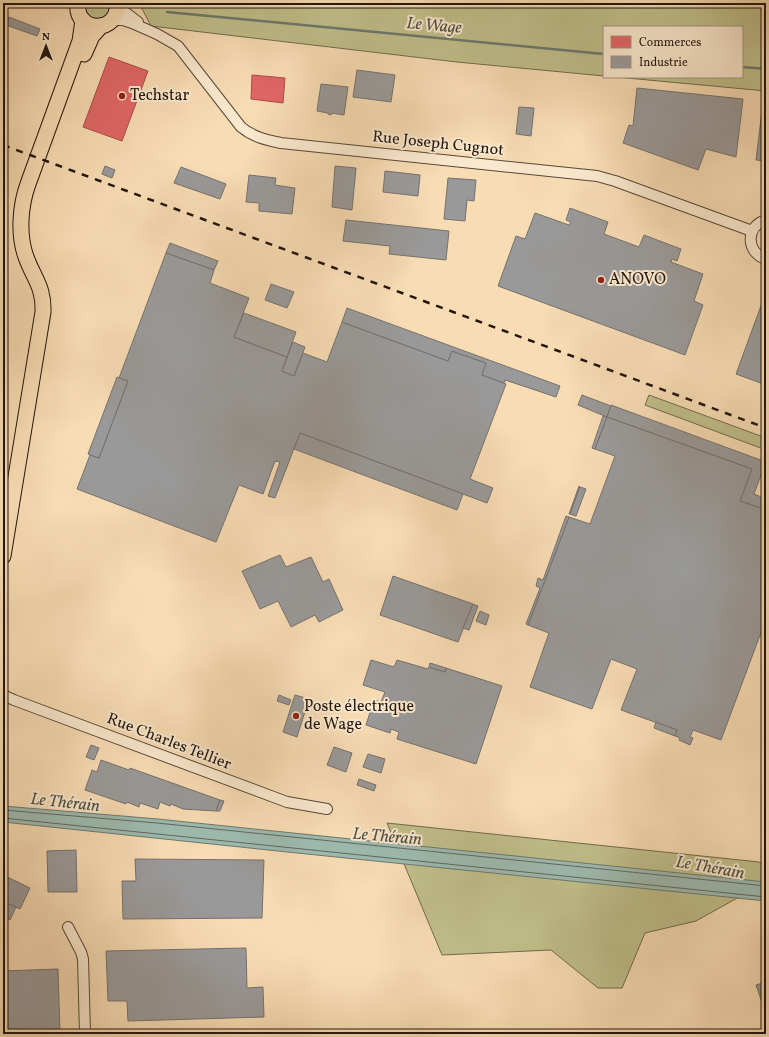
<svg xmlns="http://www.w3.org/2000/svg" width="769" height="1037" font-family="Vollkorn,serif">
<rect width="100%" height="100%" fill="#f8dcb4"/>
<filter id="stains"><feTurbulence type="fractalNoise" baseFrequency=".005" numOctaves="4"/><feColorMatrix values="0 0 0 0 .2 0 0 0 0 .09 0 0 0 0 .02 0 0 0 .5 -.17"/></filter>
<radialGradient id="worn" r=".72"><stop offset=".6" stop-color="#630" stop-opacity="0"/><stop offset="1" stop-color="#630" stop-opacity=".3"/></radialGradient>
<g fill="#c0bf8b" stroke="#726a4c">
<path d="M84,3H111L110,13L101,20C88,19 86,16 84,3Z"/>
<polygon points="139,3 766,3 766,91 616,77 742,77 742,27 604,27 604,76 457,62 151,26"/>
<polygon points="649,395 766,438 766,450 645,405"/>
<polygon points="387,823 759,862 766,867 766,882 696,921 645,933 622,988 598,988 551,950 442,955"/>
</g>
<polygon fill="#9dbbb1" stroke="#6c796f" points="3,806 158,819 766,882 766,901 297,853 3,822"/>
<g fill="#e06666" stroke="#a74e4b">
<polygon points="109,57 148,71 122,141 83,127"/>
<polygon points="252,75 285,78 283,103 251,99"/>
</g>
<g fill="#999" stroke="#76716f">
<polygon points="9,17 40,29 37,36 6,25"/>
<polygon points="357,70 395,75 391,102 353,97"/>
<polygon points="321,84 348,87 344,115 332,113 331,115 328,114 328,113 317,111"/>
<polygon points="637,88 743,99 736,157 706,149 698,170 623,143 629,125 633,126"/>
<polygon points="519,107 534,108 531,136 516,134"/>
<polygon points="762,110 766,110 766,161 756,160"/>
<polygon points="105,166 115,170 112,178 102,174"/>
<polygon points="335,166 356,168 352,210 332,207"/>
<polygon points="181,167 226,184 220,199 174,183"/>
<polygon points="385,171 420,175 418,196 383,192"/>
<polygon points="249,175 276,178 275,185 295,188 292,214 259,211 259,203 246,202"/>
<polygon points="448,178 476,180 474,201 467,200 465,221 444,219"/>
<polygon points="570,208 608,222 604,234 639,247 644,235 681,249 677,261 672,259 671,262 703,274 694,301 703,305 685,355 498,286 516,236 525,239 535,213 569,225 571,222 566,220"/>
<polygon points="346,220 449,231 446,260 389,254 390,246 343,241"/>
<polygon points="170,243 218,261 214,270 166,253"/>
<polygon points="166,253 214,270 210,283 249,298 234,337 287,357 282,371 294,376 303,353 327,362 342,322 448,361 452,351 486,363 482,375 506,384 470,479 493,488 487,503 300,433 275,498 268,496 280,462 275,461 263,494 239,485 216,542 77,489 90,455 99,458 128,381 119,378"/>
<polygon points="271,284 294,292 287,308 265,300"/>
<polygon points="766,292 766,385 736,374"/>
<polygon points="347,308 560,386 556,397 505,380 504,383 482,375 486,363 452,351 448,361 342,322"/>
<polygon points="244,313 296,332 287,357 234,337"/>
<polygon points="293,342 305,347 294,376 282,371"/>
<polygon points="117,377 128,381 99,458 88,454"/>
<polygon points="582,395 611,406 607,417 578,405"/>
<polygon points="611,405 766,462 754,494 766,499 766,510 740,501 752,469 607,417"/>
<polygon points="603,416 607,417 595,449 592,448"/>
<polygon points="607,417 752,469 740,501 766,510 766,619 721,740 693,730 690,737 693,738 690,745 679,740 680,738 675,736 677,730 621,710 637,669 611,659 592,709 530,687 549,633 528,625 569,517 590,524 615,456 595,449"/>
<polygon points="300,433 463,494 457,510 294,449"/>
<polygon points="579,486 580,487 570,514 569,514"/>
<polygon points="580,487 586,489 576,516 570,514"/>
<polygon points="566,516 569,517 528,625 526,624 540,588 536,586 538,578 543,580"/>
<polygon points="280,555 286,567 311,557 323,582 329,579 343,610 319,622 315,615 291,627 278,601 260,609 242,571"/>
<polygon points="393,576 473,604 458,642 380,615"/>
<polygon points="473,604 478,606 469,630 463,628"/>
<polygon points="480,611 489,615 486,625 476,621"/>
<polygon points="371,660 394,667 397,660 428,669 429,667 445,672 446,668 502,686 476,764 397,739 399,732 391,729 390,733 366,725 374,700 381,702 385,692 363,685"/>
<polygon points="430,663 446,668 445,672 429,667"/>
<polygon points="279,695 291,700 289,705 277,701"/>
<polygon points="295,695 309,699 297,737 283,732"/>
<polygon points="656,722 677,730 675,736 654,728"/>
<polygon points="91,745 99,748 94,760 86,757"/>
<polygon points="334,747 352,753 346,772 327,765"/>
<polygon points="368,754 385,759 381,773 363,767"/>
<polygon points="101,760 129,770 130,768 220,800 216,811 183,809 171,804 170,806 160,802 158,809 140,803 139,807 127,802 126,804 85,790 92,770 97,772"/>
<polygon points="359,779 376,785 374,791 357,785"/>
<polygon points="220,800 224,801 220,811 216,811"/>
<polygon points="76,850 77,892 48,892 47,851"/>
<polygon points="135,859 264,860 262,918 123,919 122,881 136,881"/>
<polygon points="3,875 30,888 20,909 6,903 7,901 3,899"/>
<polygon points="6,903 16,907 10,920 3,917 3,910"/>
<polygon points="246,948 247,988 263,987 264,1017 128,1021 127,1001 108,1001 106,951"/>
<polygon points="58,969 60,1034 3,1034 3,971"/>
<polygon points="766,982 766,1007 764,1008 756,985"/>
</g>
<g fill="none" stroke-linecap="round" stroke-linejoin="round">
<g stroke="#60685f" stroke-width="1">
<polyline points="3,810 157,823 766,886"/>
<polyline points="3,818 766,897"/>
</g>
<g stroke="#6c796f" stroke-width="2.5">
<polyline points="167,12 604,54"/>
<polyline points="742,67 766,69"/>
</g>
<g stroke="#584737" stroke-width="12">
<g id="minor">
<polyline points="117,3 125,12 138,22"/>
<path d="M112,20H123L132,23L157,34L178,46L241,127C253,137 266,140 281,143L597,176L615,181L752,231"/>
<path d="M766,220C745,226 746,253 766,259"/>
<polyline points="3,695 14,700 287,802 327,809"/>
<polyline points="68,927 81,952 83,959 85,1034"/>
</g>
</g>
<g stroke="#23150d" stroke-width="17">
<g id="primary">
<path d="M78,3C74,34 120,34 117,3"/>
<polyline points="84,54 92,36 101,26"/>
<path d="M3,556L43,312C44,287 34,279 26,257C18,235 20,206 28,184L80,41L83,20"/>
</g>
</g>
<use href="#minor" stroke="#fae8ce" stroke-width="10"/>
<use href="#primary" stroke="#f8dcb4" stroke-width="15"/>
<polyline stroke="#23150d" stroke-width="2.5" stroke-dasharray="7 7" stroke-linecap="butt" points="3,145 766,428"/>
</g>
<g fill="#8f2418" stroke="#fae8ce" stroke-width="1.5">
<circle cx="122" cy="96" r="4"/>
<circle cx="601" cy="280" r="4"/>
<circle cx="296" cy="716" r="4"/>
</g>
<g text-anchor="middle" dominant-baseline="central" stroke-width="4" stroke-linejoin="round" paint-order="stroke">
<g font-size="16" fill="#23150d" stroke="#fae8ce" text-anchor="start">
<text x="130" y="96">Techstar</text>
<text x="609" y="280">ANOVO</text>
<text x="304" y="707">Poste électrique<tspan x="304" dy="18">de Wage</tspan></text>
</g>
<g font-size="16" fill="#23150d" stroke="#fae8ce">
<text transform="translate(438 144) rotate(6)">Rue Joseph Cugnot</text>
<text transform="translate(169 742) rotate(21)">Rue Charles Tellier</text>
</g>
<g font-size="17" font-style="italic" fill="#4e4f46" stroke="#fae8ce">
<text transform="translate(434 26) rotate(5)">Le Wage</text>
<text transform="translate(65 803) rotate(6)">Le Thérain</text>
<text transform="translate(387 837) rotate(5)">Le Thérain</text>
<text transform="translate(710 868) rotate(10)">Le Thérain</text>
</g>
</g>
<rect width="769" height="1037" fill="none" stroke="#f8dcb4" stroke-width="16"/>
<rect x="4" y="4" width="761" height="1029" fill="none" stroke="#23150d" stroke-width="2"/>
<rect x="8" y="8" width="753" height="1021" fill="none" stroke="#23150d"/>
<rect x="603" y="26" width="140" height="52" fill="#fae8ce" stroke="#a49481"/>
<rect x="611" y="36" width="20" height="12" fill="#e06666" stroke="#a49481"/>
<text x="639" y="46" font-size="12" fill="#23150d">Commerces</text>
<rect x="611" y="56" width="20" height="12" fill="#999999" stroke="#a49481"/>
<text x="639" y="66" font-size="12" fill="#23150d">Industrie</text>
<g transform="translate(46 46)" stroke="#fae8ce" stroke-width="3" paint-order="stroke">
<path d="M0-3L7 15L0 10L-7 15Z" fill="#23150d"/>
<text y="-6" font-size="11" font-weight="bold" text-anchor="middle" fill="#23150d">N</text>
</g>
<rect width="100%" height="100%" filter="url(#stains)"/>
<rect width="100%" height="100%" fill="url(#worn)"/>
</svg>
